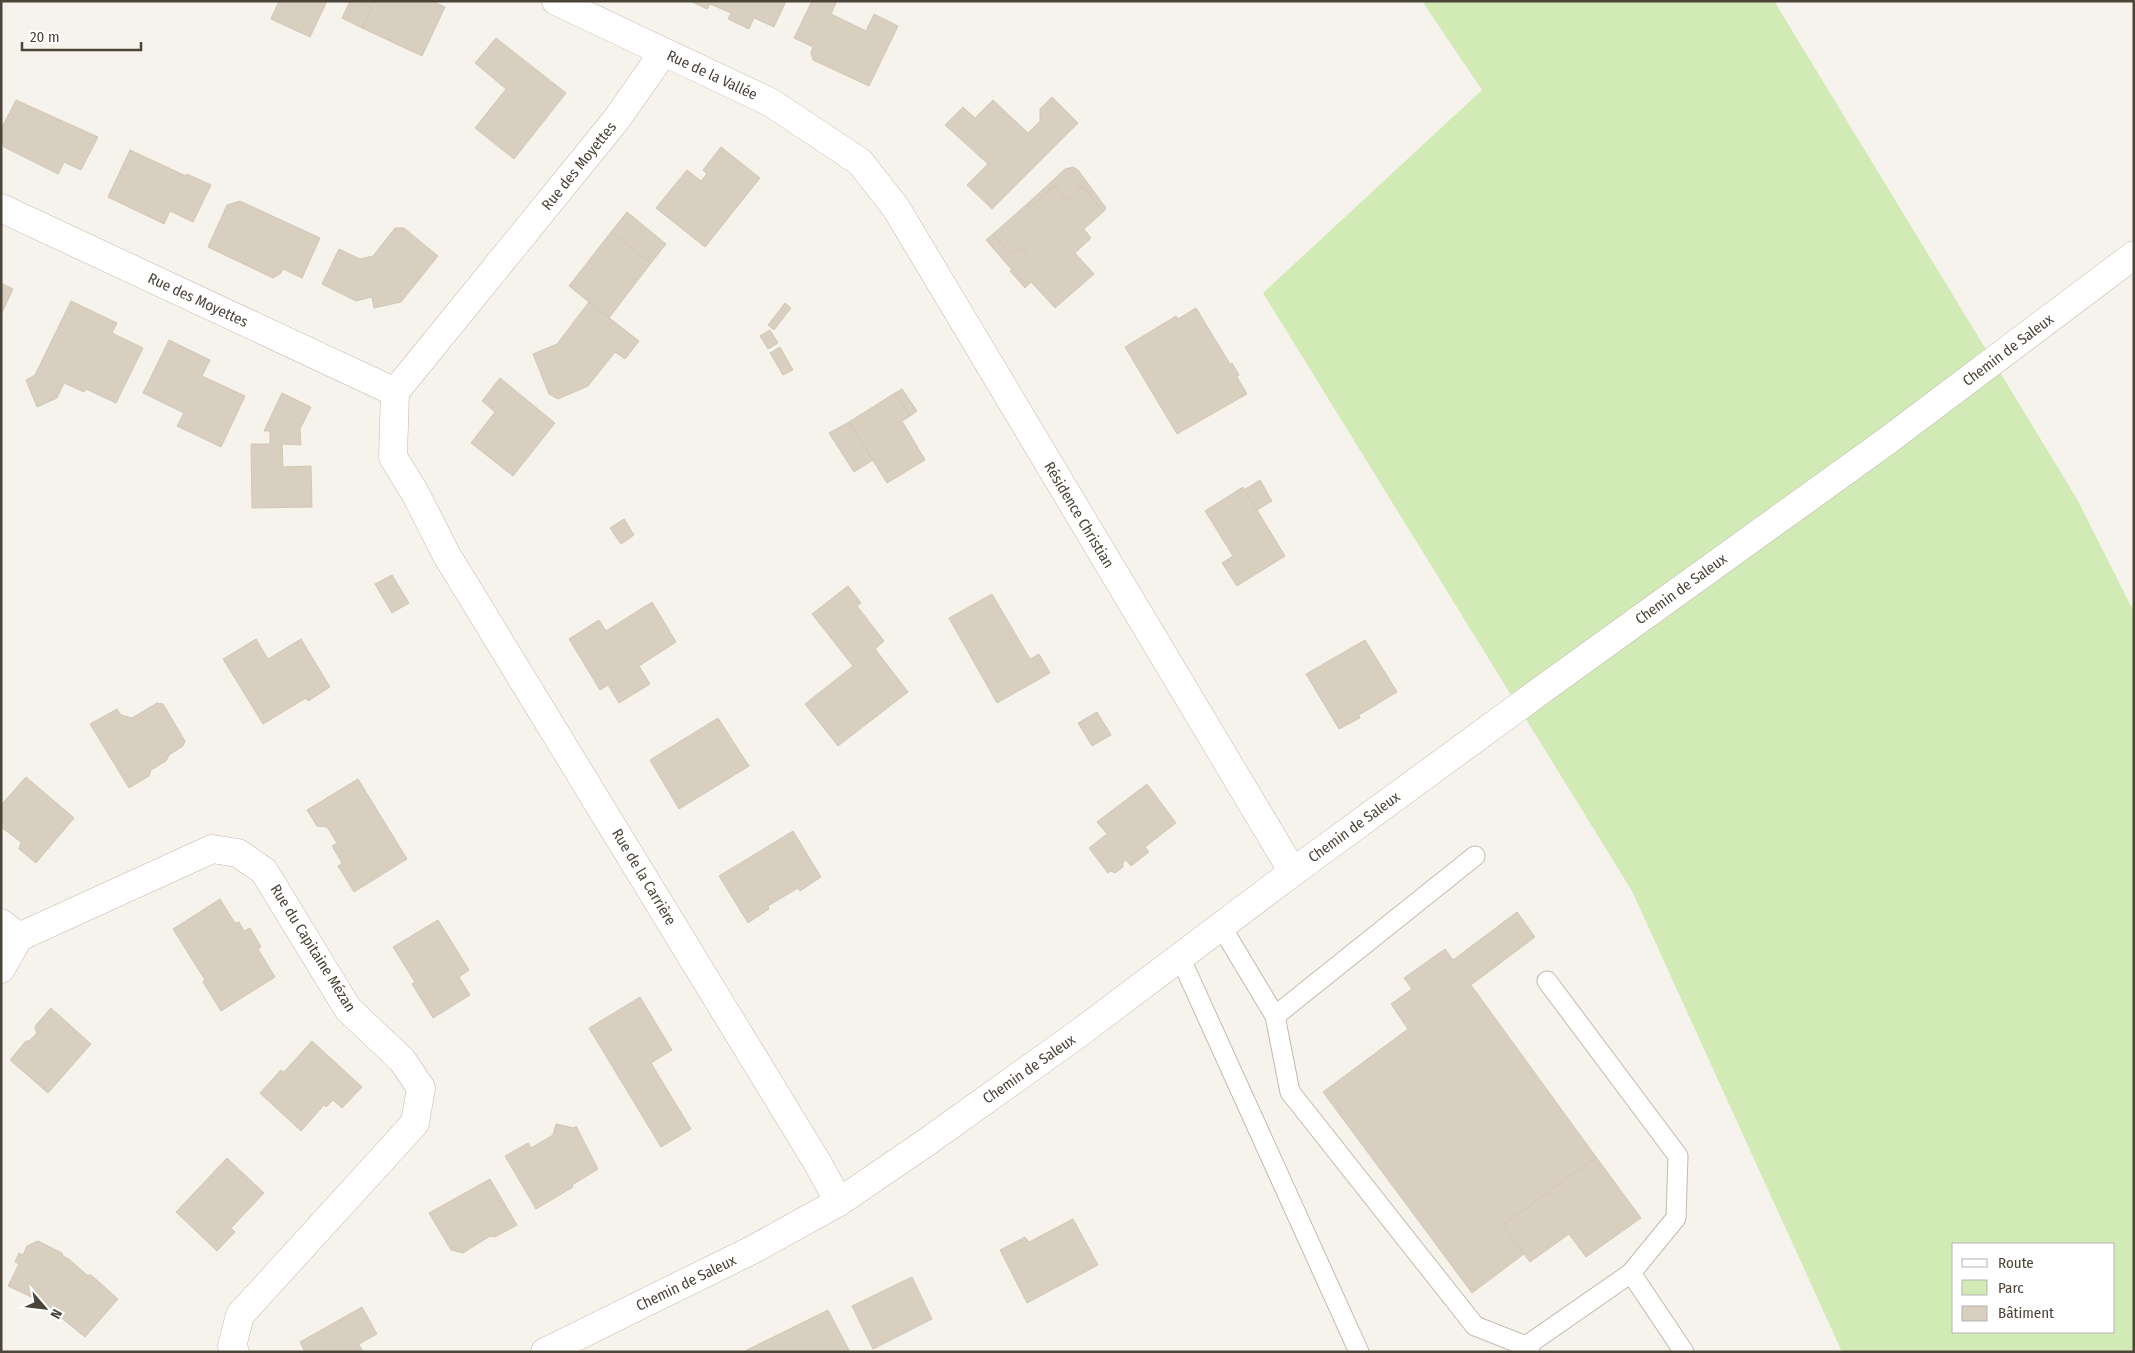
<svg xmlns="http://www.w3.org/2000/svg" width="2135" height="1353" font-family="'Fira Sans Condensed',sans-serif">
<rect width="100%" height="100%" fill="#f6f3ec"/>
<path fill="#d2eab5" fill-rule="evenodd" d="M1422,1H1774L2077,499L2134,612V1352H1842L1632,891L1263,293L1482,90ZM1954,1244H2114V1332H1954Z"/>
<g fill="#d8cfc1" stroke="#d3c7b4">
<polygon points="279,1 327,1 310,37 271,19"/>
<polygon points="350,1 359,1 372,8 362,28 342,18"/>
<polygon points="359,1 432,1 445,7 422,56 362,28 372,8"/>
<polygon points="690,1 786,1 774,27 754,18 749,29 728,19 731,13 710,4 707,9"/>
<polygon points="812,1 832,1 836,3 831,14 866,31 874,14 898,26 869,86 813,60 811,53 813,47 794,38"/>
<polygon points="496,38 566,93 514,159 475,128 506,89 475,63"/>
<polygon points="1052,97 1078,123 992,209 967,185 988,164 945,125 963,107 975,118 993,100 1028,133 1040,121 1040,109"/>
<polygon points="16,100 98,137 81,170 64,162 58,174 4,147 1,140 1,129"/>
<polygon points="721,147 760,178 705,247 656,208 687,170 701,181 707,174 703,170"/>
<polygon points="130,150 186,176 187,174 211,185 193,222 170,211 164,224 108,197"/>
<polygon points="1073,167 1078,170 1106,208 1103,212 1083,186 1067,201 1054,186 1030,207 1027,204 1065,169"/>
<polygon points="1054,186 1067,201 1083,186 1103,212 1084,229 1091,238 1075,253 1094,274 1055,308 1031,282 1025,288 1010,271 1027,256 1019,247 1011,255 993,234 1027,204 1030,207"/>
<polygon points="240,201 320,238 302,278 283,269 280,274 273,278 208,247 227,205"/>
<polygon points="627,212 666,244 651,263 611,232"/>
<polygon points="395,228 404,228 438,256 401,302 374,308 372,297 356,301 322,284 339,249 360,259 373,256"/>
<polygon points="611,232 651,263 609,318 569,286"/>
<polygon points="993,234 1011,255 1019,247 1027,256 1012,270 986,240"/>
<polygon points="1,283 13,289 1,315"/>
<polygon points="71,301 117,323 112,333 143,348 116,403 86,389 84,392 64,383 57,398 37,407 26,380 35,375"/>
<polygon points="589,302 639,341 625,359 615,352 588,386 558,399 549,394 533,354 557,344"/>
<polygon points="785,303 791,308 774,330 768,325"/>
<polygon points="1196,308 1230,364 1232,363 1239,375 1237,377 1247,394 1177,434 1125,347 1176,316 1178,319"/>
<polygon points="770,330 778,343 768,349 760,336"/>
<polygon points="169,340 210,360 202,376 245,396 221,447 177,426 184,413 143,393"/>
<polygon points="780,347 793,370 783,375 770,353"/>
<polygon points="500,378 555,423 513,476 471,443 495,412 482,401"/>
<polygon points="902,389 917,411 910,416 895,393"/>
<polygon points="282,393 311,407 300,429 301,445 282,444 283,467 311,466 312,507 252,508 251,444 270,444 270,431 264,431"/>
<polygon points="895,393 910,416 902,421 925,460 887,483 849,422"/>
<polygon points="849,422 873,460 854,472 829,433"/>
<polygon points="1260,480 1272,501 1257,510 1244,490"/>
<polygon points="1243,487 1285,556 1237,586 1222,563 1233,556 1205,511"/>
<polygon points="624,519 634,535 621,544 610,528"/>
<polygon points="392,575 409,603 392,613 375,584"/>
<polygon points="848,586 861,603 857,606 884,641 875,649 908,692 838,746 805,704 853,666 812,614"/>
<polygon points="992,594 1030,659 1039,654 1050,673 997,703 949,618"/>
<polygon points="652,602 676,642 639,666 650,684 619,703 608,685 600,690 569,639 599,620 606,631"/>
<polygon points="256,639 268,659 301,639 330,687 308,701 306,698 263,724 223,659"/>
<polygon points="1365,640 1397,692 1359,715 1360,718 1339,729 1306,674"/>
<polygon points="157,703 163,704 185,741 183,746 169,755 166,761 151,770 149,776 129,788 90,724 117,709 121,715 132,718"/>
<polygon points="1097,712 1111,735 1092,746 1078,723"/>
<polygon points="718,718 749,766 679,809 650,760"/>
<polygon points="26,777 74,818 36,863 19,849 21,842 1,827 1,805"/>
<polygon points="358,779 407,859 354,892 338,866 342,863 332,846 337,843 327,827 317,826 307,810"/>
<polygon points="1147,784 1176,823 1145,847 1149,852 1131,866 1126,860 1123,862 1123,867 1115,873 1111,871 1108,873 1089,848 1107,834 1097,822"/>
<polygon points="793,831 821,877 800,891 798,888 768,906 769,909 748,923 719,876"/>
<polygon points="220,899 235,923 239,922 244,931 250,928 261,947 258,949 275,977 221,1011 203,982 205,980 173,929"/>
<polygon points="1517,912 1535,937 1471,985 1596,1157 1503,1225 1524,1254 1472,1293 1323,1092 1408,1029 1391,1004 1412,989 1404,978 1445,949 1453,960"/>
<polygon points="438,920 469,970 459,977 470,995 433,1018 412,984 415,982 393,947"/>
<polygon points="640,997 672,1050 651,1063 691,1129 661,1147 589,1028"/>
<polygon points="51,1008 91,1044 48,1093 10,1060 26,1041 29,1041 37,1033 35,1029 36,1025"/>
<polygon points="312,1041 362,1087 342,1108 333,1100 326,1107 324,1105 301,1131 260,1093 281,1070 284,1072"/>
<polygon points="556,1124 574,1128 576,1126 598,1169 572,1185 573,1187 536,1209 505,1156 528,1143 531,1148 553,1135"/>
<polygon points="1596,1157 1641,1218 1586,1257 1569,1234 1530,1262 1503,1225"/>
<polygon points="227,1158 264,1193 231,1228 235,1232 217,1251 176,1212"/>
<polygon points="490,1179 517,1225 495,1237 490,1236 463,1253 451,1250 429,1213"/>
<polygon points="1073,1219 1098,1265 1027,1303 1000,1250 1025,1237 1029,1242"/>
<polygon points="38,1241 62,1253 63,1256 69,1259 88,1276 90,1274 118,1299 85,1337 42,1302 8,1286 19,1264 15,1262 19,1253 23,1255 27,1246"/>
<polygon points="912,1277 932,1319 873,1349 852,1306"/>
<polygon points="362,1307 377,1334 359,1344 363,1352 305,1352 300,1342"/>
<polygon points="828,1310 850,1352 743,1352"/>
</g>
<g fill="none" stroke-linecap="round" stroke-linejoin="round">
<g stroke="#c2bbae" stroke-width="21">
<g id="service">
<polyline points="1221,926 1275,1016 1475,856"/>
<polyline points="1180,957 1359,1352"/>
<polyline points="1547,981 1678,1156 1676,1218 1631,1273"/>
<polyline points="1275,1016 1290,1092 1475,1326 1526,1346 1530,1352"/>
<polyline points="1526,1346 1631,1273 1684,1352"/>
</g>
</g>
<g stroke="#c2bbae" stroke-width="29">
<g id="minor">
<polyline points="556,1 770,102 860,162 896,208 1293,872"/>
<polyline points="1,208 395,392 393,457 415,493 446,554 817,1162 839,1202"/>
<polyline points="395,392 616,120 663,53"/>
<polyline points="1,923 19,937 212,849 238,853 264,871 348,1009 402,1060 421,1088 415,1123 240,1315 232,1346 235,1352"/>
<polyline points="1,969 19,937"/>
</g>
</g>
<g stroke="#c2bbae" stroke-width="29">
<polyline id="tertiary" points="545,1352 752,1250 839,1202 924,1144 1082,1031 1293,872 1547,686 1887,441 2134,255"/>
</g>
<use href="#service" stroke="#fff" stroke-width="19"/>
<use href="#minor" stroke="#fff" stroke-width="28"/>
<use href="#tertiary" stroke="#fff" stroke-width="28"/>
</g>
<g text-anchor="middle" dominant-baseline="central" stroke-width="4" stroke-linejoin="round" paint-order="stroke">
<g font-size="15" fill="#4b4439" stroke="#fff">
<text transform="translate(712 75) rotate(25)">Rue de la Vallée</text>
<text transform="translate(579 166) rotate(-51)">Rue des Moyettes</text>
<text transform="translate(198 300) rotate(25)">Rue des Moyettes</text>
<text transform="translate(2008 350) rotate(-37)">Chemin de Saleux</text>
<text transform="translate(1079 515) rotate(59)">Résidence Christian</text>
<text transform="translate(1681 589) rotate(-36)">Chemin de Saleux</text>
<text transform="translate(1354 827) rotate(-36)">Chemin de Saleux</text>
<text transform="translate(644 877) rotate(59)">Rue de la Carrière</text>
<text transform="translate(313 948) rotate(58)">Rue du Capitaine Mézan</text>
<text transform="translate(1029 1069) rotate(-35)">Chemin de Saleux</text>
<text transform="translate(686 1283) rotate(-26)">Chemin de Saleux</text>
</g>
</g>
<rect width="2135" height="1353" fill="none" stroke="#4b4439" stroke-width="5"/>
<rect x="1952" y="1243" width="162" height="90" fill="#ffffff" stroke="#b7b4b0"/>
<rect x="1962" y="1259" width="25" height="8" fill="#ffffff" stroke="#b7b4b0"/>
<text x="1998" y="1268" font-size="15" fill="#4b4439">Route</text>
<rect x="1962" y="1280" width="25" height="15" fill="#d2eab5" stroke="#b7b4b0"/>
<text x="1998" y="1293" font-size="15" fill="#4b4439">Parc</text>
<rect x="1962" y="1306" width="25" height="15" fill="#d8cfc1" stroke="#b7b4b0"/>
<text x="1998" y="1318" font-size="15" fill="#4b4439">Bâtiment</text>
<g transform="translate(45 1308) rotate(118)" stroke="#ffffff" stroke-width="4" paint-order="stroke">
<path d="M0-4L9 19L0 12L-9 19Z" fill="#4b4439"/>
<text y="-8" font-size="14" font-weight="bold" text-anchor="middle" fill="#4b4439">N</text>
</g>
<path d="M22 42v8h119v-8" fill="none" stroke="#4b4439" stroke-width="2.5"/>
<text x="30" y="42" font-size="15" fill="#4b4439" stroke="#ffffff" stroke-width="4" paint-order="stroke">20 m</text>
</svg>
